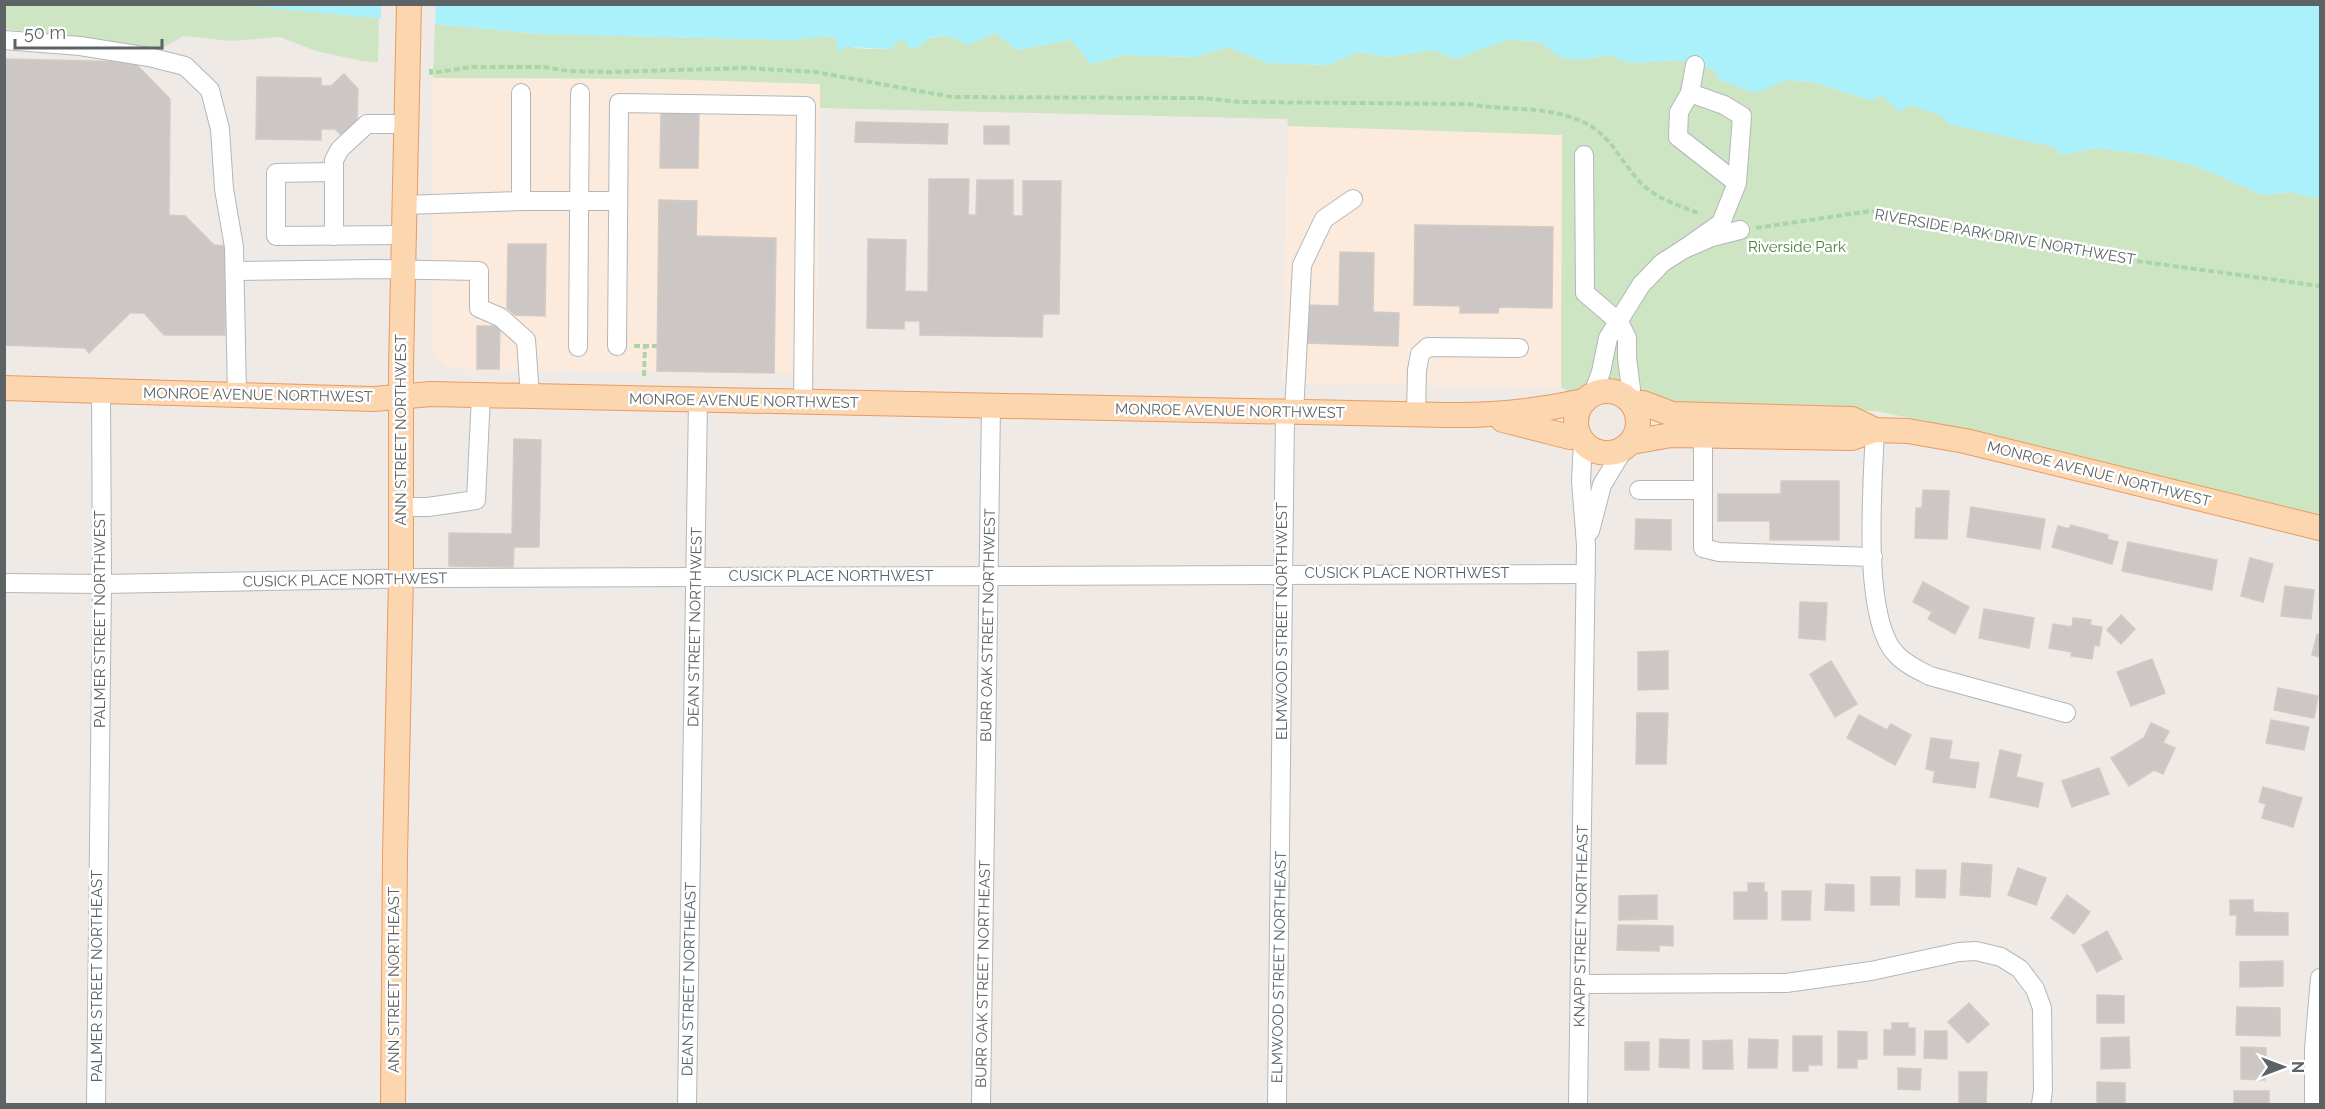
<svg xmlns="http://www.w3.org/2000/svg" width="2325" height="1109" font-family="Raleway,sans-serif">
<rect width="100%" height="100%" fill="#efeae5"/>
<g fill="#fcebdd">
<polygon points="433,78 661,79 820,84 816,374 450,369 433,356"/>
<polygon points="1288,126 1562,135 1561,387 1282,384"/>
</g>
<g fill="#cee5c3">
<polygon points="241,4 379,18 378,62 362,61 316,51 280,37 231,41 184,36 158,50 5,29 4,5"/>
<path d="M435,24L539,34L788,40L834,36C843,53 874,48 891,49L897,41L904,39H926L948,35L969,45L995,33L1017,50L1071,40L1092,64L1124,55L1196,57L1227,47L1268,63L1328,65L1358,52L1387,57L1432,50L1455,59L1510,39L1542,43L1559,56L1580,60L1608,55L1630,63L1678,60L1713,69L1754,92L1787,80L1817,83L1872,101L1882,95L1943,116L2054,147L2062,155L2097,148L2144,154L2196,166L2263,195L2290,192L2320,199V515L1963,429L1876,411L1678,407L1645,393L1614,384H1603L1569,392L1561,387L1562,135L1288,126L1287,119L820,108V84L661,79L433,78Z"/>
</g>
<path fill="#aaf1fb" d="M241,5H2320V199L2290,192L2263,195L2196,166L2144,154L2097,148L2062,155L2054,147L1948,124L1942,116L1910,105L1899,112L1882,95L1872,101L1817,83L1787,80L1754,93L1720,80L1713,69L1678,60L1630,63L1608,55L1580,60L1559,57L1542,43L1510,39L1455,59L1432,50L1387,57L1358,52L1328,65L1268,63L1227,47L1196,57L1124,55L1091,64L1071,40L1017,50L995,33L969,45C948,35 934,30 917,49L909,48L904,39L897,42L891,49L847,47L841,51L836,49L837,42L834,36L788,40L539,34Z"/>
<polygon fill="#efeae5" points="381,5 436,5 435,27 381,21"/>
<g fill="#ccc7c4" stroke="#d3cac4" stroke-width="1.5">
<polygon points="4,59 134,62 170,99 169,215 185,216 214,245 225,246 225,335 164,335 144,313 130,313 89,353 85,348 4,345"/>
<polygon points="344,74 358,89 357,121 342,136 335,129 321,129 321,140 256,139 257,77 321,78 321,86 331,86"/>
<polygon points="661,111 699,111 698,168 660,168"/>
<polygon points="856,122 948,124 947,144 855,142"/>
<rect x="984" y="126" width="25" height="18"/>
<polygon points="929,179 969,179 968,215 976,215 977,180 1013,180 1013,216 1023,216 1023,181 1061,181 1059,314 1043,314 1042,337 920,335 920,321 904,321 904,329 867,328 868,239 906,240 905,291 928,292"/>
<polygon points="659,200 697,201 696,236 776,238 774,373 657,371"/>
<polygon points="1415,225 1553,227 1552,308 1499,307 1498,313 1460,313 1460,306 1414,305"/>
<polygon points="508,244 546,244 545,316 515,315 507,308"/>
<polygon points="1340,252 1374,253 1373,312 1399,313 1398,346 1305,343 1306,305 1339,306"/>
<polygon points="477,326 500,326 499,369 477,369"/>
<polygon points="514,439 541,440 539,547 514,547 513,567 449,566 449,533 512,534"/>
<polygon points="1781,481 1839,481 1839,540 1770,540 1770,521 1718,521 1718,494 1781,494"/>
<polygon points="1923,490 1949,491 1947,539 1915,538 1916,508 1922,508"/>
<polygon points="1971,507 2045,519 2040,549 1967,537"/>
<polygon points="1636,519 1671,520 1671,550 1635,549"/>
<polygon points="2071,525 2108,535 2107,539 2118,542 2112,564 2052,547 2058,526 2069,529"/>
<polygon points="2128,542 2217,560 2212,590 2122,571"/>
<polygon points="2250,558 2273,564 2263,602 2241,596"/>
<polygon points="1923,582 1969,607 1955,634 1928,619 1932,612 1913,602"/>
<polygon points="2285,586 2314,590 2311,619 2281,616"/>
<polygon points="1800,602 1827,603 1825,640 1799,638"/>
<polygon points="1984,609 2034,618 2029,648 1979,638"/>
<polygon points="2121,615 2135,629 2121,644 2107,630"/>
<polygon points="2073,618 2091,620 2090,625 2102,627 2099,646 2094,645 2092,659 2071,656 2072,652 2049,648 2053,624 2072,627"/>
<polygon points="2317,634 2320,635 2320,657 2312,655"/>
<polygon points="1668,651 1668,689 1638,690 1638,652"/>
<polygon points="2152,659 2165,693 2131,706 2117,672"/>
<polygon points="1831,661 1857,704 1835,717 1810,674"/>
<polygon points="2278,688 2318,696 2314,718 2274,710"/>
<polygon points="1637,713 1668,713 1666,764 1636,764"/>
<polygon points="1859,715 1887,730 1891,724 1911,735 1895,765 1847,738"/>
<polygon points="2271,720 2309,727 2304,750 2266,743"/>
<polygon points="2151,723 2169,731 2163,743 2175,748 2163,774 2154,770 2129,786 2111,758 2144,738"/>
<polygon points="1931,738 1952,741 1949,759 1979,763 1975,788 1933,782 1935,771 1926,769"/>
<polygon points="2000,750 2021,755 2016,777 2043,783 2038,807 1990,797"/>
<polygon points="2099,768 2109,794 2072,807 2062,781"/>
<polygon points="2263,787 2302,798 2293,827 2262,818 2266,804 2259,802"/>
<polygon points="1962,863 1992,865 1990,897 1960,895"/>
<polygon points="2018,868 2046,878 2036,905 2008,895"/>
<polygon points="1916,870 1946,870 1945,898 1916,897"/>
<polygon points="1871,877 1900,877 1899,905 1871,905"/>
<polygon points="1748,883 1764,883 1764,892 1767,892 1767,919 1734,919 1734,892 1748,892"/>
<polygon points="1826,884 1854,885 1854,911 1825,910"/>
<polygon points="1782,891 1811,891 1810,920 1782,920"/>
<polygon points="1657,895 1657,919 1619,920 1619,896"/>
<polygon points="2067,895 2090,912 2074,934 2051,918"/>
<polygon points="2230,900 2253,900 2253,912 2288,913 2288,935 2236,935 2237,915 2230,915"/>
<polygon points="1618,925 1673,926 1673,946 1659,945 1659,951 1617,950"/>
<polygon points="2107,931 2122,959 2097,972 2082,945"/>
<polygon points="2283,961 2283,986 2240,987 2240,962"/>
<polygon points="2097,995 2124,996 2124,1023 2097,1023"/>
<polygon points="1969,1003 1989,1024 1968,1043 1948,1022"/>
<polygon points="2237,1007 2280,1008 2280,1036 2236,1035"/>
<polygon points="1892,1023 1908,1023 1908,1028 1915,1028 1915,1055 1884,1055 1884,1030 1892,1030"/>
<polygon points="1838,1031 1867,1032 1867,1059 1857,1059 1857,1068 1838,1068"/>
<polygon points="1925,1031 1947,1031 1947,1059 1924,1058"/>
<polygon points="1793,1036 1822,1036 1822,1065 1808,1065 1808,1071 1793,1071"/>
<polygon points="2129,1037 2130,1068 2101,1069 2101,1038"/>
<polygon points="1660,1039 1689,1040 1689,1068 1659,1067"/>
<polygon points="1749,1039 1778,1040 1777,1068 1748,1068"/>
<polygon points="1732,1040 1733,1069 1703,1069 1703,1041"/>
<rect x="1625" y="1042" width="24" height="28"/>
<polygon points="2241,1047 2266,1048 2265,1080 2241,1079"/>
<polygon points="1898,1068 1921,1069 1920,1090 1898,1089"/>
<polygon points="1959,1072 1987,1072 1986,1104 1959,1104"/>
<polygon points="2097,1082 2125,1083 2125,1104 2097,1104"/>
<rect x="2234" y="1091" width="35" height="13"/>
</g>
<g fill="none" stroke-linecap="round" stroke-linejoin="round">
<g stroke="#b3b7b9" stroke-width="20">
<g id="minor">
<polyline points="4,40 80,46 149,57 185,66 210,90 220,129 224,189 234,247 237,395"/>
<polyline points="1690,93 1695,65"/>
<polyline points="1584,155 1585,293 1619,322 1627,338 1627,358 1631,389 1630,400"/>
<polyline points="334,172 276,173 276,236 403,235"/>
<polyline points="521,201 521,93"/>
<polyline points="404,205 521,201 618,201"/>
<polyline points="334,236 334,160 340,149 367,124 405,124"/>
<polyline points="1684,249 1721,223 1737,183 1742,116 1724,105 1690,93 1679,112 1678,137 1737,183"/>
<polyline points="235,271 376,269 479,271 479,308 500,317 526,340 530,396"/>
<polyline points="617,346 619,103 806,106 803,402"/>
<polyline points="578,347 580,93"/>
<polyline points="1593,394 1601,372 1608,338 1641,285 1662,263 1684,249 1712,237 1740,230"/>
<polyline points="1294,412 1302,265 1324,219 1353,199"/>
<polyline points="1416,414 1417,370 1420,354 1428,347 1519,348"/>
<path d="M1875,430C1873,480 1861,618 1896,654C1905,664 1918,670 1930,676L2066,713"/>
<polyline points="1703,436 1703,548 1719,552 1873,557"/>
<polyline points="1639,490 1703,490"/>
<polyline points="401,507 428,507 476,500 481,395"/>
<polyline points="1590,531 1602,485 1623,450"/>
<polyline points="4,583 102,584 427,578 1586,574"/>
<polyline points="1580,984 1786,983 1871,971 1959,952 1976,951 2001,957 2020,969 2035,989 2042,1008 2043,1091 2041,1104"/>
<polyline points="96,1104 102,584 101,391"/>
<polyline points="687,1104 698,400"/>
<polyline points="981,1104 991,406"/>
<polyline points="1277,1104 1285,412"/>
<polyline points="1578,1104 1586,545 1581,481 1583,442"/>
<polyline points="2314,1104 2314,1049 2320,978"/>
</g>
</g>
<g stroke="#ea9a63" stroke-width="26">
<g id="major">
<path d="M4,388L374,399L431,394L1446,415C1493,416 1538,411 1584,401"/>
<circle cx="1607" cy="422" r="31"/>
<polyline points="1633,403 1643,403 1672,414 1852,419 1875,430 1908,431 1965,441 2320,528"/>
<polyline points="1503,420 1570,437 1579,436"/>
<polyline points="1632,442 1671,435 1852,438 1875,430"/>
<polyline points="393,1104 395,856 401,578 401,366 409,4"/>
</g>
</g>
<g stroke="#aad6a7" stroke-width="4" stroke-dasharray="6 3" stroke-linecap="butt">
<path d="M431,69V73L472,67H544L568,71L610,72L745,68L816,72L952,97L1202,98L1240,102L1469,104C1509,112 1549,104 1587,124C1613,138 1623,166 1643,185C1659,200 1681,206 1701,214"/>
<polyline points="1756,228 1871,211 2100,256 2320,286"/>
<polyline points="634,346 657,346"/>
<polyline points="644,376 645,346"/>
</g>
<use href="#minor" stroke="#fff" stroke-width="18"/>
<use href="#major" stroke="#fbd6ae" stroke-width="24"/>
</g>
<g text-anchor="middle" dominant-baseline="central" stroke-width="5" stroke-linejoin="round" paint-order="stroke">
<g font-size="15" fill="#5d6365" stroke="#fff">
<text transform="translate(2005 237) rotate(10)">RIVERSIDE PARK DRIVE NORTHWEST</text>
<text transform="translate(258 395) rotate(1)">MONROE AVENUE NORTHWEST</text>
<text transform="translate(744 401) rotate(1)">MONROE AVENUE NORTHWEST</text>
<text transform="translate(1230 411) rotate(1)">MONROE AVENUE NORTHWEST</text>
<text transform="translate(401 430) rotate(-90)">ANN STREET NORTHWEST</text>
<text transform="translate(2099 474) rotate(14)">MONROE AVENUE NORTHWEST</text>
<text x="1407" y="573">CUSICK PLACE NORTHWEST</text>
<text x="831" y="576">CUSICK PLACE NORTHWEST</text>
<text transform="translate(345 580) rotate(-1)">CUSICK PLACE NORTHWEST</text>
<text transform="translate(100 619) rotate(-90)">PALMER STREET NORTHWEST</text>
<text transform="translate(1282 621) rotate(-90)">ELMWOOD STREET NORTHWEST</text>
<text transform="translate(988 625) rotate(-89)">BURR OAK STREET NORTHWEST</text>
<text transform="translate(695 627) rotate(-89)">DEAN STREET NORTHWEST</text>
<text transform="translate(1581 926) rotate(-89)">KNAPP STREET NORTHEAST</text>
<text transform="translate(1279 967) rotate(-89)">ELMWOOD STREET NORTHEAST</text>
<text transform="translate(983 974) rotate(-89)">BURR OAK STREET NORTHEAST</text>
<text transform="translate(97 976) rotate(-90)">PALMER STREET NORTHEAST</text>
<text transform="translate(689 979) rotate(-89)">DEAN STREET NORTHEAST</text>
<text transform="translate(394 980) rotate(-90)">ANN STREET NORTHEAST</text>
</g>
<g font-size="15" fill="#4c8039" stroke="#fff">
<text x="1797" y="247">Riverside Park</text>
</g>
</g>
<rect width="2325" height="1109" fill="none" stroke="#5d6365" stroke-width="12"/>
<g transform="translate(2283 1067) rotate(90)" stroke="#ffffff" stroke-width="4.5" paint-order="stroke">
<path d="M0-4.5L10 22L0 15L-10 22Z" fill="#5d6365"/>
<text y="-9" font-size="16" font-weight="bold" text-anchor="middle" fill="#5d6365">N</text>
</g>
<path d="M15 39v9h147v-9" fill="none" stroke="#5d6365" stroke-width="3"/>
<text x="24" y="39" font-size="18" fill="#5d6365" stroke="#ffffff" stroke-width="4.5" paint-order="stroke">50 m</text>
</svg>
